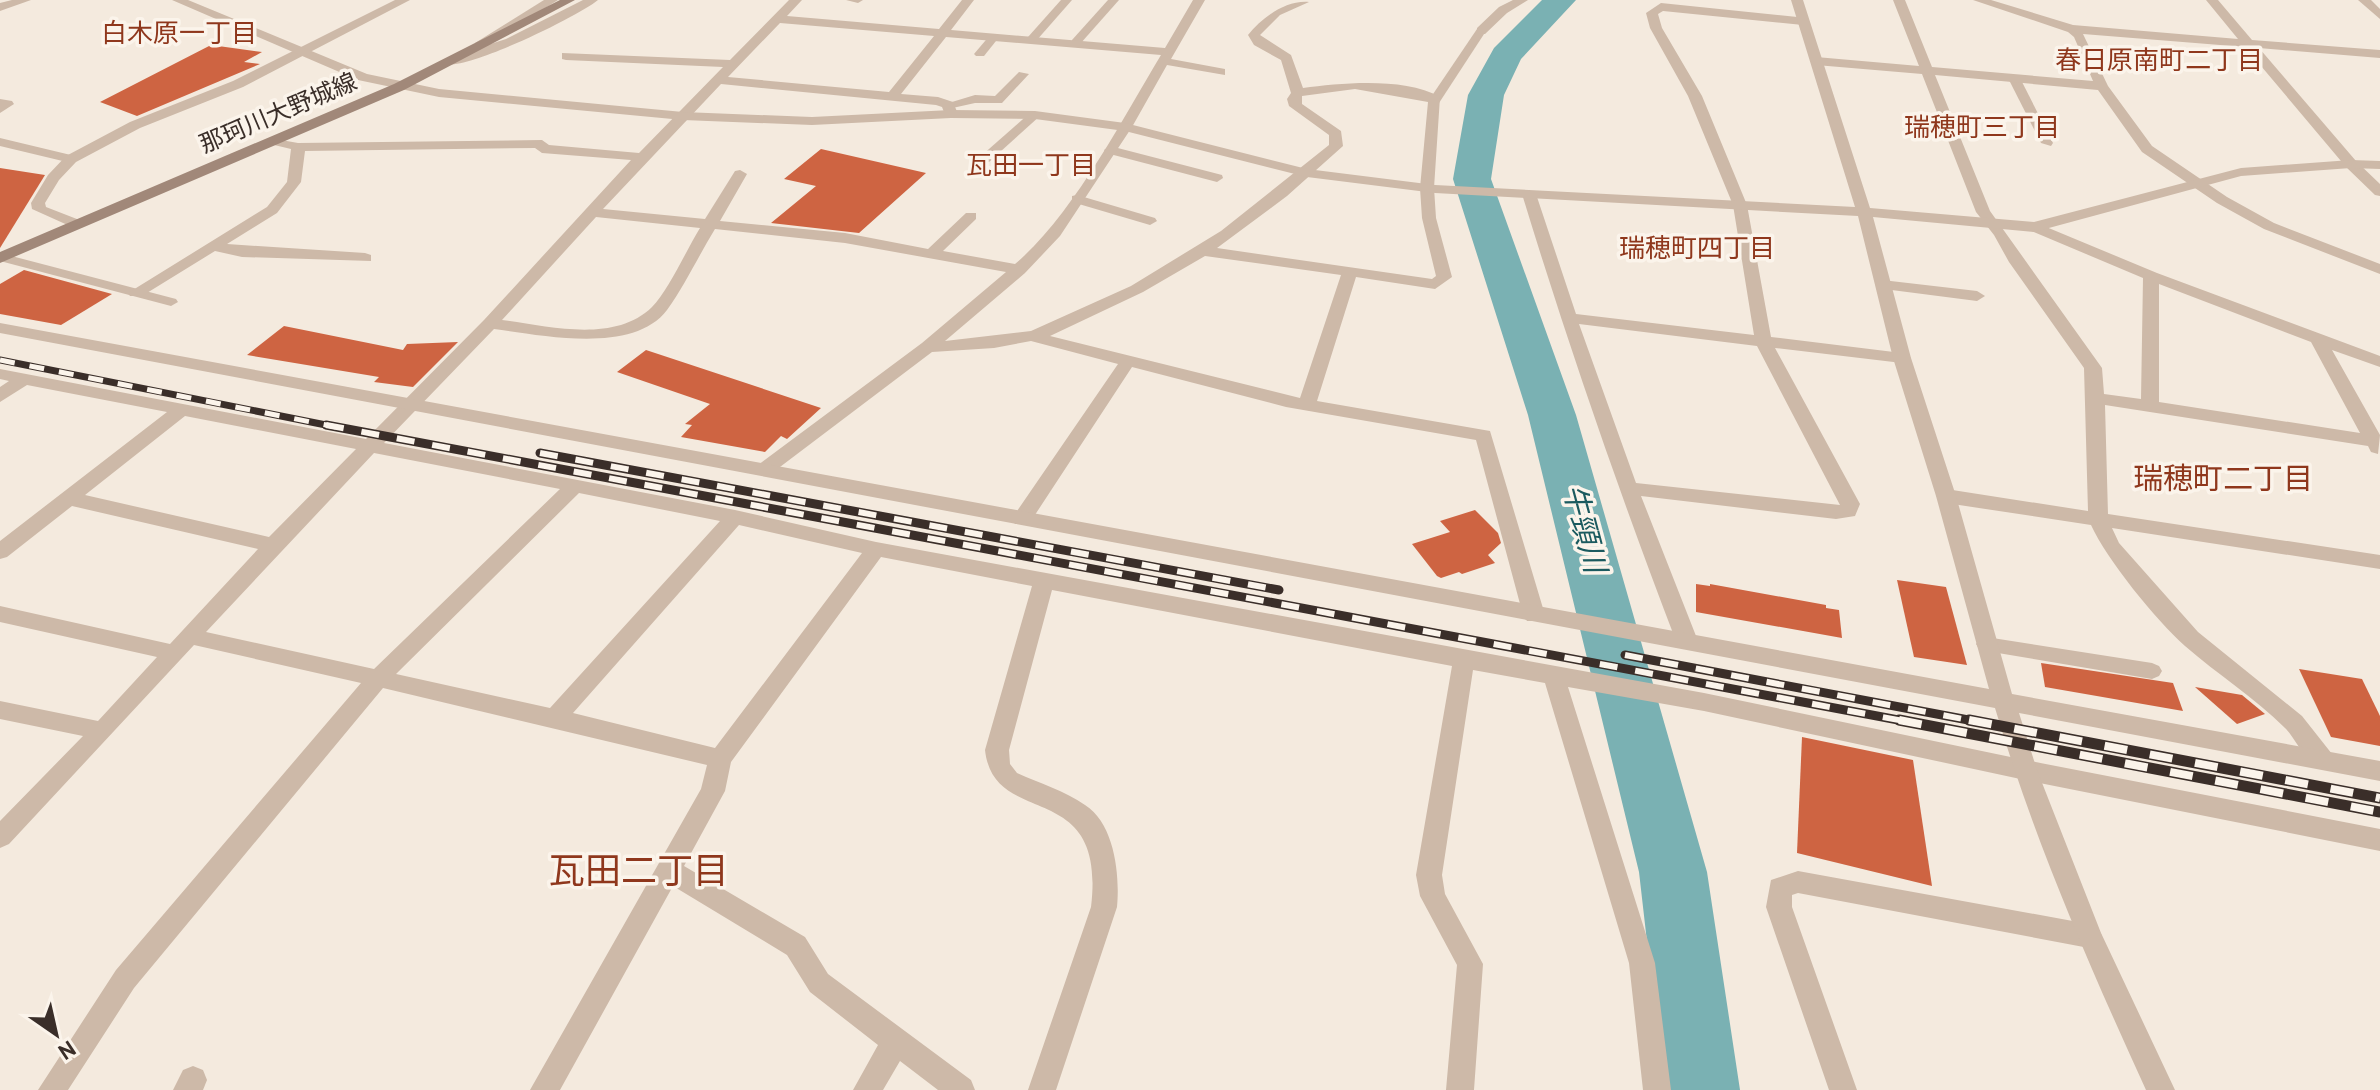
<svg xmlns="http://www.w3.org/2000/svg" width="2380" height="1090" font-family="Overpass,'Noto Sans JP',sans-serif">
<rect width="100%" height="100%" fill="#f4eade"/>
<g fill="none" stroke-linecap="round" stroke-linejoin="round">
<polygon fill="#7ab1b3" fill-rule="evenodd" points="1542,0 1576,0 1521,59 1504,95 1491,179 1576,415 1707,872 1740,1090 1664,1090 1639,872 1528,415 1453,179 1468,95 1494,48"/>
</g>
<g fill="#ce6442">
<polygon points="211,45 262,52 244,62 260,64 137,116 100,102"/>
<polygon points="821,149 926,173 859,233 771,223 816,186 784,179"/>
<polygon points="0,168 45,175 0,248"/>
<polygon points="24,270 112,294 61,325 0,314 0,284"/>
<polygon points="284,326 403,350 407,344 458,342 413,387 374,382 379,377 247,355"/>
<polygon points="646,350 821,408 787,439 781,436 765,452 681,437 692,425 685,424 710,404 617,372"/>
<polygon points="1475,510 1498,533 1501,543 1488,555 1495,563 1462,574 1459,572 1441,578 1437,576 1412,544 1450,532 1440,521"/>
<polygon points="1897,580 1946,587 1967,665 1914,657"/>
<polygon points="1696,584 1710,586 1710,584 1826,605 1826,608 1839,610 1842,638 1696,612"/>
<polygon points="2041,663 2173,683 2183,711 2045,687"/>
<polygon points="2299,669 2362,679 2380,716 2380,746 2331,737"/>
<polygon points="2195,687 2242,695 2265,714 2237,724"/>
<polygon points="1802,737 1913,760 1932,886 1797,853"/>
</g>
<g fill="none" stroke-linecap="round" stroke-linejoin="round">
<g fill="#cdb9a8" fill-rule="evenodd">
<polygon points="846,0 863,0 858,3"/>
<polygon points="1061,0 1072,0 1036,41 1028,41 1028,37"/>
<polygon points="1108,0 1119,0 1080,44 1072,44 1072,40"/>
<polygon points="1477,29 1486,31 1439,103 1431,103 1429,100"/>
<polygon points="991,34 1000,36 984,56 976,56 974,54"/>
<polygon points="1019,72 1029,74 1002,103 975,103 948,109 942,105 975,95 995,96"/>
<polygon points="2010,76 2020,78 2053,143 2051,146 2041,143 2008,78"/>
<polygon points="0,99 12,101 14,104 0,113"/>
<polygon points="1031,112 1041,115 989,162 981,162 981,156"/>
<polygon points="0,138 75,156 77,159 71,163 0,146"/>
<polygon points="1110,146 1222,175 1223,178 1217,182 1106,153 1104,150"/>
<polygon points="1077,195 1155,218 1157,221 1150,225 1072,202 1072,196"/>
<polygon points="0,253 176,299 178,302 171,306 0,261"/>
<polygon points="1986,637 2152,663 2159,666 2162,671 2159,676 2152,679 1986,651 1979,649 1976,644 1979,639"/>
</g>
<g fill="#cdb9a8" fill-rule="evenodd">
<polygon points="12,0 31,0 0,11 0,3"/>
<polygon points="395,0 410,0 243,87 140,128 76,162 59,180 45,203 46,207 82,221 82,227 72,227 32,209 31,203 48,175 66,156 130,122 233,81"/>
<polygon points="544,0 558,0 485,46 475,43"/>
<path d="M583,0H598C579,16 459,75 442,63L450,57L506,39Z"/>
<path d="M789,0H802L787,16L939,29L962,0H974L951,30L1165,48L1193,0H1205L1171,59L1225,69V75L1167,65L1132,127L1060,236L1025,273L945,341L1031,331L1131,286L1221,231L1329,145V135L1289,106L1287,99L1291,93L1281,60L1254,45L1248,35C1262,18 1285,0 1309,2L1280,15L1260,35L1291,55L1303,88C1342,83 1404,77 1440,97L1434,188L1436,218L1452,277L1435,289L1356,277L1317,401L1490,431L1545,615L1541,621H1527L1523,615L1476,440L1286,407L1132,367L1029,524H1015L1012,519L1015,514L1118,364L1031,341L994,348L932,352L772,473H758L756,469L758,465L922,343L1006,272L845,243L715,229C699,255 685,285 667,310C633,355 542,335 494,329L384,443L735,510L876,542L1704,693L2025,760L2380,829V851L2025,780L1704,711L1568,687L1655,963L1671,1090H1643L1629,963L1545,683L1473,670L1442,875L1445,894L1483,964L1474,1090H1446L1457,965L1420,896L1416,875L1452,666L1052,590L1009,750L1010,764L1017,773C1039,783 1065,791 1085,805C1115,824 1120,876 1117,907L1056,1090H1028L1091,907C1107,775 994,831 985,750L1032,586L881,557L731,762L725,791L684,866L805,937L828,974L971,1080L975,1090H938L900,1061L883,1090H853L878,1045L810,992L787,955L673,886L560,1090H530L701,789L707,765L383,688L134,988L68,1090H38L116,970L361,683L194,645L9,844L0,848V821L83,736L0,719V701L98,721L157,657L0,622V606L170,644L258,549L72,506L7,557L0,559V541L167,412L27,385L0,402V387L9,381L0,379V369L366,439L484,320L631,160L542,153L535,148L305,151L301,182L277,213L227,244L365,253L371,255V261L242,257L215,251L142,296H130L128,293L267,207L287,182L291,149L270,144V138L298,143L542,140L549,145L639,153L723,67L566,60L562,59V53L730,60ZM780,23L934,36L889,92L728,77ZM946,37L1161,55C1122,120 1072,216 1015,264L943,251L976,219V213H966L928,249L845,233L720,221L747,174L740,170L735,171L705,219L603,209L721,84L936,105L942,107L946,117H956L958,114L953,102L938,97L901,94ZM1355,89L1428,102L1420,188L1422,218L1436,276L1432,279L1217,248L1287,196L1343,146L1341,131L1302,104V96ZM596,217L700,228C687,249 668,291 652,307C614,344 548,326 502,320ZM1205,256L1341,275L1300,398L1050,336L1143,292ZM185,416L356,449L269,537L85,495ZM374,453L560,489L374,669L206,632ZM579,493L720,521L550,708L396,674ZM739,525L862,553L715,748L573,713Z"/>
<polygon points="1513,0 1528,0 1507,13 1485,34 1477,34 1477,28 1499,7"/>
<path d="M1893,0H1905L1932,67L2093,81L2074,37L2068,32L1973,0H1991L2073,25L2238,39L2206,0H2218L2252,40L2380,50V58L2259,48L2356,161L2380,184V196L2375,195L2346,167L2245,47L2083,34L2108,86L2152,146L2227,197L2274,223L2380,264V274L2264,229L2217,203L2142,152L2098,90L1935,75L1990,211L2102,368L2104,394L2141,399L2143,278L2029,230V224H2039L2157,273L2380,356V367L2332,350L2380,435L2378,454L2371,452L2368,446L2105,405L2108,514L2380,555V569L2112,528L2119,543L2198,632L2302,716L2332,754L2336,761L2332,768C2310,776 2299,742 2285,728C2255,698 2217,674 2185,646C2156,620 2107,560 2091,525L1946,503L1936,496L1946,489L2088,511L2084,368L2009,262L1994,235L1976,212L1922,74L1816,65L1810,61L1816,57L1919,66ZM2159,284L2311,342L2360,433L2159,402Z"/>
<polygon points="2358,0 2371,0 2380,9 2380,19"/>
<path d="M1661,3L1807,18V24L1803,25L1663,11L1658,14L1662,28L1702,96L1747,205L1771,337L1902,353L1911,358L1902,363L1775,348L1860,504L1855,516L1836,519L1641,496L1698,641L1695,647H1679L1676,641C1619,492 1568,345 1522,194L1529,190L1536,194L1576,314L1754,335L1733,205L1688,96L1650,28L1646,13ZM1579,324L1757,346L1840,505L1636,483Z"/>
<polygon points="1882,280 1977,291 1985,296 1977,301 1876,288 1876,282"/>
<polygon points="1798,871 2089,924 2098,928 2102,936 2098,944 2089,948 1798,893 1792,895 1792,907 1857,1090 1829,1090 1766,907 1771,880"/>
<polygon points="193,1066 203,1070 207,1080 203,1090 173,1090 183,1070"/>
</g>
<path fill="#cdb9a8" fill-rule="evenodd" d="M172,0H188L367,74L439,89L683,112L812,117L951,110L1035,111L1125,123L1307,169L1435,185L1855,207L1791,0H1803L1870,208L2034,222L2241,168L2351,160L2380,161V169L2351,168L2241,176L2034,232L1873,217L1911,358L1956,496L2012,694L2380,761V781L2019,713L2037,770L2101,933L2175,1090H2146C2089,965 2034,840 1995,708L0,333V323L1989,689L1936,496L1893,358L1858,216L1435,193L1307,177L1125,131L1035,119L951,118L812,125L683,120L439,97L358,80Z"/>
<polygon fill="#a18879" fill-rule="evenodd" points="560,0 575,0 404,90 0,263 0,252 394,84"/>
<g stroke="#3a2e29" stroke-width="7">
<polyline id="rail-far2" points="0,360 336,427"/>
</g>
<g stroke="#3a2e29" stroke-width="9">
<g id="rail-far1">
<polyline points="326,425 1909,722"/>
<polyline points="540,453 1279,590"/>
<polyline points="1625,655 1979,722"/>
</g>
</g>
<g stroke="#3a2e29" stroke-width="11">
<g id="rail">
<polyline points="1899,720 2380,812"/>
<polyline points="1969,720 2380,798"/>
</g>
</g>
<use href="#rail-far2" stroke="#fbf4eb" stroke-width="5" stroke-dasharray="15" stroke-linecap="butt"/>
<use href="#rail-far1" stroke="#fbf4eb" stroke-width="6" stroke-dasharray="18" stroke-linecap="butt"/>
<use href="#rail" stroke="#fbf4eb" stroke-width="8" stroke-dasharray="23" stroke-linecap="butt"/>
</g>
<g text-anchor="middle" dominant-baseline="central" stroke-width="7" stroke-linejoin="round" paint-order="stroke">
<g font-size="24" fill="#3a2e29" stroke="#fbf4eb">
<text transform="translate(279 115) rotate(-23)">那珂川大野城線</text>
</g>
<g font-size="26" fill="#8f371c" stroke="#fbf4eb">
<text x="179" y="35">白木原一丁目</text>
<text x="2159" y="62">春日原南町二丁目</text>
<text x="1982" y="129">瑞穂町三丁目</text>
<text x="1031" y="167">瓦田一丁目</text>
<text x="1697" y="250">瑞穂町四丁目</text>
</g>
<g font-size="30" fill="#8f371c" stroke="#fbf4eb">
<text x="2223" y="481">瑞穂町二丁目</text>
</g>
<g font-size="30" font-style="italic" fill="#1b5a5f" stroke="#fbf4eb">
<text transform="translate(1582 529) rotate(75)">牛頸川</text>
</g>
<g font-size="36" fill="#8f371c" stroke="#fbf4eb">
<text x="639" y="874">瓦田二丁目</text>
</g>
</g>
<g transform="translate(56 1034) rotate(146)" stroke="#fbf4eb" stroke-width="6" paint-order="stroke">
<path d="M0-6L14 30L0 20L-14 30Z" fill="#3a2e29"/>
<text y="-12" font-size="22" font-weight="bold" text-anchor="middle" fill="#3a2e29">N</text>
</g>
</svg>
